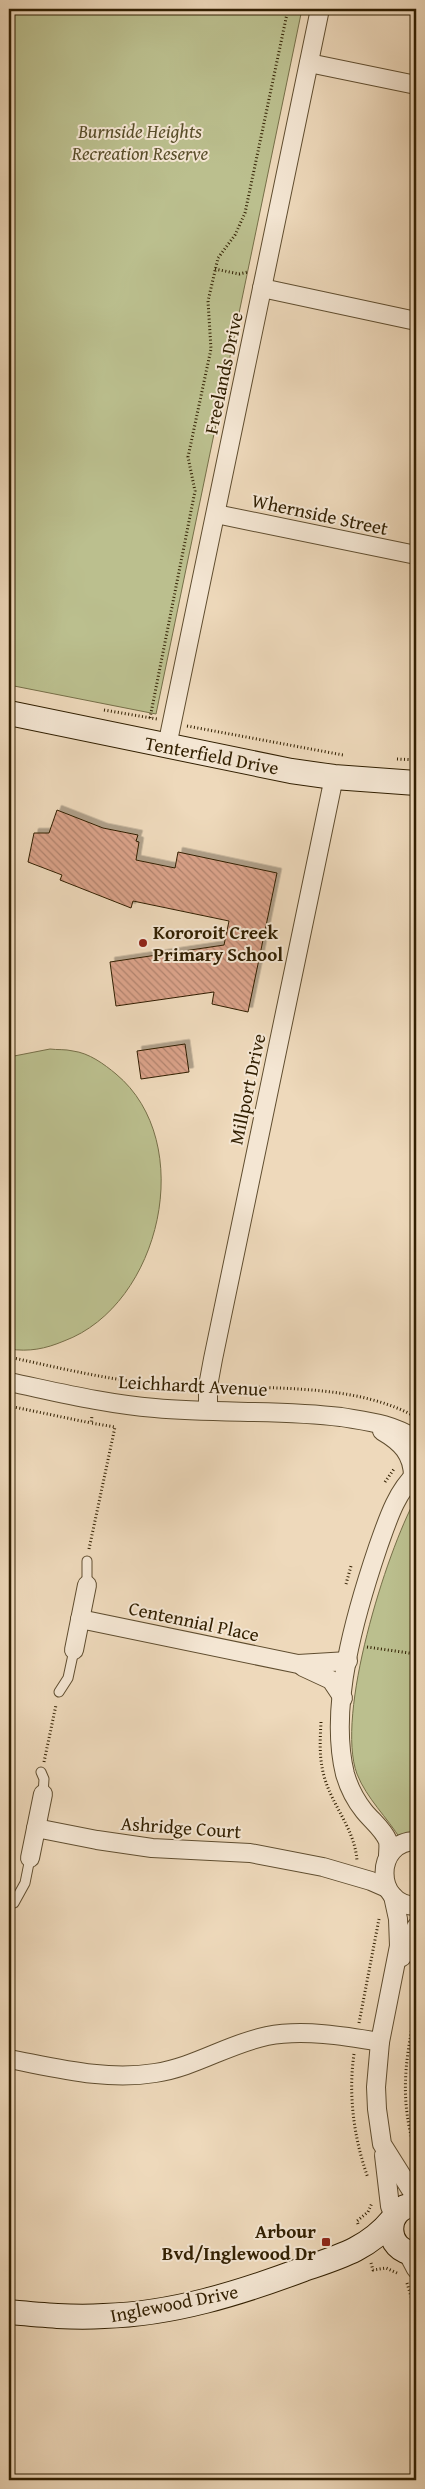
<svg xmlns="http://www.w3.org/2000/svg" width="425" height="2489" font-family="'Gentium Book Plus',serif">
<defs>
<pattern id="building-back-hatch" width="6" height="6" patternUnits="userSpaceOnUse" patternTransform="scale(1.25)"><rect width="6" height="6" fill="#daa289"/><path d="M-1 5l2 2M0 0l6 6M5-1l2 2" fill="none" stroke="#b1836e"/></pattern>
<filter id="shadow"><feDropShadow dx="4.5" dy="-4.5" stdDeviation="0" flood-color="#0004"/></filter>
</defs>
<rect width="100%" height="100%" fill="#eed9bb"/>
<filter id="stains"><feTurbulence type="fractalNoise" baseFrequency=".004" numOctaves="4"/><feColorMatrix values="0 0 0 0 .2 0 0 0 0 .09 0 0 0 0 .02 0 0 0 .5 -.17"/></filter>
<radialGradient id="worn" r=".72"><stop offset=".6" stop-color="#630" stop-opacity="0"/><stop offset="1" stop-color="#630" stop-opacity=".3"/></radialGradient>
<g fill="#bbbf8e" stroke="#766f48">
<polygon points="9,9 302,9 156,714 9,685"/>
<path d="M50,1049C57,1050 65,1049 73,1051C89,1053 104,1064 116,1074C198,1142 161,1305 64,1341C45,1349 29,1352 9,1349V1057Z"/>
<path d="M416,1498V1836L401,1840C387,1817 367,1799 357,1774C335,1715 386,1553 416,1498Z"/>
</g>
<g fill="url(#building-back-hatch)" stroke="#311f01" filter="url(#shadow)">
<polygon points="57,810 103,828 138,835 136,841 139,842 136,860 175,868 178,852 277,873 248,1012 212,1004 214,992 116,1006 110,962 224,945 229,921 133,901 131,908 60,880 62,875 28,862 34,833 49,833"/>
<polygon points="185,1044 189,1072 141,1079 137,1051"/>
</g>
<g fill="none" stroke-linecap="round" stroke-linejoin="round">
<g stroke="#604e30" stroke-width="11">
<g id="lane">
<polyline points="87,1561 87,1585"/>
<polyline points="59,1692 68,1678 74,1650"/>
<polyline points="41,1772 44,1779 43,1794"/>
<polyline points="14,1903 25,1883 30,1858"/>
</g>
</g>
<g stroke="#604e30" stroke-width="20">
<g id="street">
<polyline points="309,63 416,85"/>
<polyline points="262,288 416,321"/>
<polyline points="216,514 416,555"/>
<polyline points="167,746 320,9"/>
<path d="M9,1382C57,1392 105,1404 155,1408C217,1414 279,1409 341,1417C371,1422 389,1423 416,1439"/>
<polyline points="208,1410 208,1386 213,1359 334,777"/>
<path d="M382,1431C401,1442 413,1454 413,1477"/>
<polyline points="80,1619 298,1664 348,1661"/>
<polyline points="74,1650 87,1585"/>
<polyline points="303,1667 331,1680 343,1698"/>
<polyline points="36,1828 97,1840 152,1848 250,1853 323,1867 371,1881 387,1888"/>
<path d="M416,1841C374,1841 374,1905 416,1906"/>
<path d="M388,1856C388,1852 389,1846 388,1841C383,1829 372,1821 364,1811C356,1801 349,1788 345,1774C328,1706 356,1612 378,1547C387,1522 396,1492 416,1474"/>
<polyline points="30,1858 43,1794"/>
<polyline points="393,1896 398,1919 399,1946 380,2042 376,2087 377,2109 382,2144 416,2198"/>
<polyline points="402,1957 416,1927"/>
<path d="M9,2059C57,2068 106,2081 155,2073C195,2067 228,2044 267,2036C303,2029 345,2036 380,2042"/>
<polyline points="384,2155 390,2206 394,2217"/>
<polyline points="407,2252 416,2269"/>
</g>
</g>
<g stroke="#311f01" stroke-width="26">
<g id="secondary">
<polyline points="9,713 291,771 334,777 416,783"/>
<path d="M416,2205C383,2205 383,2253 416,2253"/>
<path d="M9,2312C41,2315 72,2318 104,2316C173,2314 240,2293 304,2269C339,2257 368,2249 392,2220"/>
</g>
</g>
<g stroke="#311f01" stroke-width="3" stroke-dasharray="1 2.5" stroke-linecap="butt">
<polyline points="215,269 239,274 248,272"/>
<polyline points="104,710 157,719"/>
<polyline points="150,718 195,491 188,457 211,349 208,301 218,258 235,235 245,213 288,9"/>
<polyline points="187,726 343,755"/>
<polyline points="397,759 416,760"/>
<path d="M9,1357C70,1370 130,1386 193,1385"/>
<path d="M224,1386C287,1389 360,1386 416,1417"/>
<polyline points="9,1406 91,1423"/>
<polyline points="385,1482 394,1469"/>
<polyline points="89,1549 115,1427 91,1423 92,1416"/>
<polyline points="346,1584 351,1566"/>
<polyline points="367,1647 416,1654"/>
<path d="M321,1722C320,1740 319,1758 324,1776C332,1806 355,1829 357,1861"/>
<polyline points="44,1762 56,1705"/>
<polyline points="9,1928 12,1914"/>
<path d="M416,2007C405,2063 399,2098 416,2154"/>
<polyline points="359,2023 379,1919"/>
<path d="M354,2054C348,2095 354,2139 368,2178"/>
<polyline points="358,2224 357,2221 368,2212 372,2203"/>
<polyline points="371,2263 373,2270 386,2268 397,2273"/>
<polyline points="407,2283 416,2313"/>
</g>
<use href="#lane" stroke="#f4e6d3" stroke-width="9"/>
<use href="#street" stroke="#f4e6d3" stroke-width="18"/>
<use href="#secondary" stroke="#f4e6d3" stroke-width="24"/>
</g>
<g fill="#8f2418" stroke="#f4e6d3" stroke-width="2">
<circle cx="143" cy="943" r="5"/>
<rect x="321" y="2237" width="10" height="10" rx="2.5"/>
</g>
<g text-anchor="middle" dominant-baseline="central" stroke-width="4" stroke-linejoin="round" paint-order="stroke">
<g font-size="19" font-style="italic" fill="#5a4f2b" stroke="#f4e6d3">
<text x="140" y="131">Burnside Heights<tspan x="140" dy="22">Recreation Reserve</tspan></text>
</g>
<g font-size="19" fill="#311f01" stroke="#f4e6d3">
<text transform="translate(223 373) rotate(-78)">Freelands Drive</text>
<text transform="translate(320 514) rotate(12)">Whernside Street</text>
<text transform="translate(212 755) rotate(11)">Tenterfield Drive</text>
<text transform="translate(247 1089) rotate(-78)">Millport Drive</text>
<text transform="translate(193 1385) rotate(3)">Leichhardt Avenue</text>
<text transform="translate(194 1621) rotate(12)">Centennial Place</text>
<text transform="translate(181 1827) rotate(4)">Ashridge Court</text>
<text transform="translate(174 2303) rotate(-11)">Inglewood Drive</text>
</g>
<g font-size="19" font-weight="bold" fill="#311f01" stroke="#f4e6d3" text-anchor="start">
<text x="153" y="932">Kororoit Creek<tspan x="153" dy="22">Primary School</tspan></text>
<text x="316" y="2231" text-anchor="end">Arbour<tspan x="316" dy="22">Bvd/Inglewood Dr</tspan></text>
</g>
</g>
<rect width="425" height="2489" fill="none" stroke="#eed9bb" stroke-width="30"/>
<rect x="10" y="10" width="405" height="2469" fill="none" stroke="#311f01" stroke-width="2.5"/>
<rect x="15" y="15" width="395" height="2459" fill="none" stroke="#311f01"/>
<rect width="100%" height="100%" filter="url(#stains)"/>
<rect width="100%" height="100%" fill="url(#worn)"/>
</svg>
